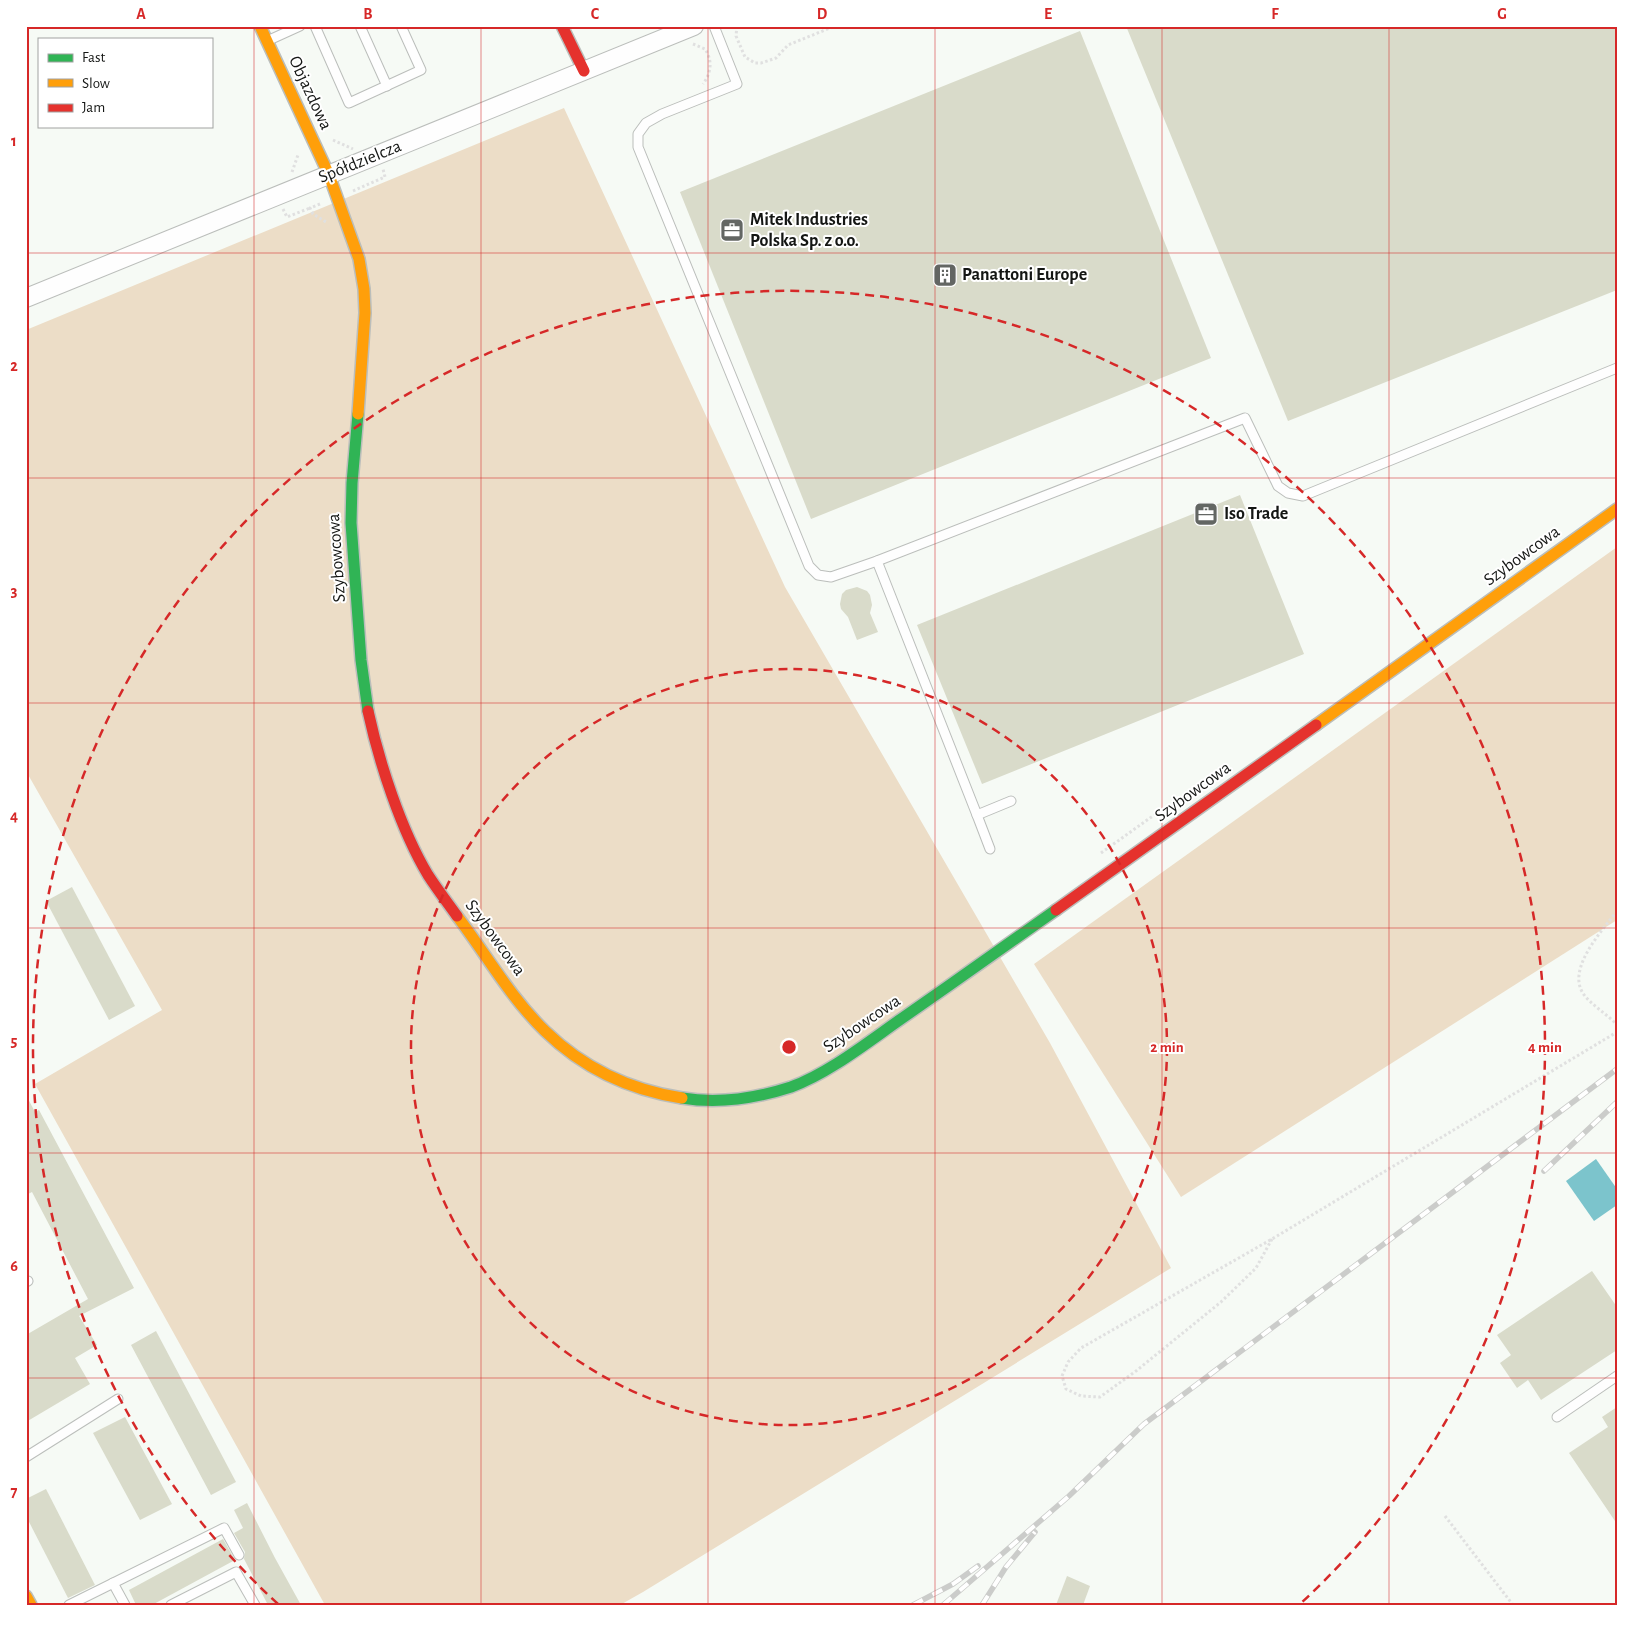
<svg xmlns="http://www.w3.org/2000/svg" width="1643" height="1631" font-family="'Alegreya Sans',sans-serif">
<rect width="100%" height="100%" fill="#f6faf5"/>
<g fill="#ecddc7">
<polygon points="564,108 785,587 1050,1043 1171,1268 643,1592 620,1605 325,1605 35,1084 162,1010 26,771 26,330"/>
<polygon points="1617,547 1617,920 1181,1197 1034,964"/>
</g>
<polygon fill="#7cc4cc" points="1596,1159 1617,1189 1617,1205 1594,1221 1566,1181"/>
<g fill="#d9dbca">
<polygon points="1126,26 1617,26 1617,290 1288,421"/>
<polygon points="1080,31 1211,358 811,519 680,192"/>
<polygon points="1240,495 1304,654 982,784 917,625"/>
<polygon points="857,587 867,591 870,595 872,605 870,613 878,632 857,640 848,617 841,609 840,604 842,594 846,590"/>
<polygon points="72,887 135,1006 109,1020 46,901"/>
<polygon points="26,1095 35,1112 39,1110 134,1288 79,1316 97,1345 75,1358 90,1384 26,1422 26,1335 88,1299 32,1192 26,1195"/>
<polygon points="1592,1271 1617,1307 1617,1350 1541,1400 1528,1380 1517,1388 1500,1363 1511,1355 1497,1335"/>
<polygon points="156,1331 236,1482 211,1495 131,1345"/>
<polygon points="1617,1407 1617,1524 1569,1453 1608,1427 1602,1417"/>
<polygon points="125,1417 172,1504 140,1520 93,1433"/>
<polygon points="46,1489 95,1585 68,1598 26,1516 26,1499"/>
<polygon points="247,1503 275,1558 301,1605 268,1605 244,1559 245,1552 234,1533 243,1528 234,1510"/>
<polygon points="223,1539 235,1560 152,1605 136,1605 129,1590"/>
<polygon points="1067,1576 1090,1586 1083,1605 1056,1605"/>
</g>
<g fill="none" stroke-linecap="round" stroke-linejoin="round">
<g stroke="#bbbebb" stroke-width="11">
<g id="lane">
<polyline points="315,26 349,103 421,70 401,26"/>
<polyline points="360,26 387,86"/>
<polyline points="714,26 737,84 662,114 646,123 638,134 638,147 809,566 818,575 831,577 877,561 1245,418 1278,486 1288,493 1303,496 1617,368"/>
<polyline points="267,41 300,26"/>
<polyline points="877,561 977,815 1011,801"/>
<polyline points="977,815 990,849"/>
<polyline points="26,1282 28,1281"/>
<polyline points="1557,1417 1617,1376"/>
<polyline points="26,1457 118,1399"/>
<polyline points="113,1583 125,1605"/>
<polyline points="69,1605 224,1528 239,1555"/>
<polyline points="171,1605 236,1572 255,1605"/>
</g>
</g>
<g stroke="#bbbebb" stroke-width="20">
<polyline id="street" points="26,298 694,26"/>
</g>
<g stroke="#bbbebb" stroke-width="14">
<g id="fast">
<polyline points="358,414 352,483 351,523 361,660 368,711"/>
<path d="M682,1098C718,1104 757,1098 791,1087C829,1073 868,1042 901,1019C953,983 1005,946 1056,910"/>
</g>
</g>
<g stroke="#bbbebb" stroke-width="14">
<g id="slow">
<polyline points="260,26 329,175 359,259 364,289 365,313 358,414"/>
<polyline points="1316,725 1617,509"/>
<path d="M457,916C486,954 510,997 545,1031C583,1068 630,1090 682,1098"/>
<polyline points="26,1596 31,1605"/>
</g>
</g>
<g stroke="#bbbebb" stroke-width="14">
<g id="jam">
<polyline points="562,26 584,71"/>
<path d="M368,711C379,762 401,830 428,875C437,889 447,902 457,916"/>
<polyline points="1056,910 1316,725"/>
</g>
</g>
<g stroke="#e0e0e0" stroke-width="3" stroke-dasharray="2.5 2.5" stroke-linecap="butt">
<polyline points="737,26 736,36 745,57 755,63 761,63 776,58 788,45 835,26"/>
<path d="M693,44L705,49C713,61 711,73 703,84"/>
<polyline points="333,140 353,149"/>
<polyline points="292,172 298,155"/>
<polyline points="353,191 385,177 383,169"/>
<polyline points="320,204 310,208 313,214 326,222"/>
<polyline points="283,209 287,217 310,208"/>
<polyline points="1101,853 1157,813"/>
<path d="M1617,911C1602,931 1564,971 1585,996C1594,1007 1607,1014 1617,1025"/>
<polyline points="1272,1239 1256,1268 1221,1302 1136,1371 1100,1397 1081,1396 1066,1389 1062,1376 1068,1362 1081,1348 1272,1239 1617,1032"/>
<polyline points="1445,1516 1513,1605"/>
</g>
<use href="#lane" stroke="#fefefe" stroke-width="9"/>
<use href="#street" stroke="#fefefe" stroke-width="18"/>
<use href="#fast" stroke="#30b455" stroke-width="11"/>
<use href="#slow" stroke="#ff9f0a" stroke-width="11"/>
<use href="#jam" stroke="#e5322d" stroke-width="11"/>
<g stroke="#cbccca" stroke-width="5.5">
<g id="rail">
<polyline points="1544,1171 1617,1102"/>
<polyline points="913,1605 953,1584 978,1566"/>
<polyline points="943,1605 1069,1496 1144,1424 1617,1069"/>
<polyline points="982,1605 1006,1567 1035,1532"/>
</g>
</g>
<use href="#rail" stroke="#fff" stroke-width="4" stroke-dasharray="11" stroke-linecap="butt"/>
</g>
<path fill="none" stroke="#d62828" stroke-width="1" stroke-opacity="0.55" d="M254,26V1605M481,26V1605M708,26V1605M935,26V1605M1162,26V1605M1389,26V1605M26,253H1617M26,478H1617M26,703H1617M26,928H1617M26,1153H1617M26,1378H1617"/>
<g fill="none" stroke="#d62828" stroke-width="2.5" stroke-dasharray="9 6">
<circle cx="789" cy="1047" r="378"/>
<path d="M278 1604A756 756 0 1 1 1300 1604"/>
</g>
<defs>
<g id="office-square" transform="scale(1.25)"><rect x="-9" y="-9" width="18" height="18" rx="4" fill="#636663" stroke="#fff"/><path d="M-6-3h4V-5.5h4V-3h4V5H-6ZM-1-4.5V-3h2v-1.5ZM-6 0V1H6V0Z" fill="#fff"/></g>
<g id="building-square" transform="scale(1.25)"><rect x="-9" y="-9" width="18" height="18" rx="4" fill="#636663" stroke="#fff"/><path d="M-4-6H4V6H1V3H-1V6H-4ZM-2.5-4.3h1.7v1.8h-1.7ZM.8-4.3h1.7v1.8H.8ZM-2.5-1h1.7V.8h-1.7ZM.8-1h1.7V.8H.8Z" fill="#fff"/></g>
</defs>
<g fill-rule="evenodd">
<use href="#office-square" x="732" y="230"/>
<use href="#building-square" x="945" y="275"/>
<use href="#office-square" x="1206" y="514"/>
</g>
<g text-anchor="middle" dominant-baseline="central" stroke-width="4" stroke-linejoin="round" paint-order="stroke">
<g font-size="18" fill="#141614" stroke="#fff">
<text transform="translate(310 93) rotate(65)">Objazdowa</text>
<text transform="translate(360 162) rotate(-22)">Spółdzielcza</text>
<text transform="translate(1522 556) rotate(-36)">Szybowcowa</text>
<text transform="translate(337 558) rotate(-94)">Szybowcowa</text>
<text transform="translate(1193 792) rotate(-36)">Szybowcowa</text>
<text transform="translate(495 938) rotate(54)">Szybowcowa</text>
<text transform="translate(862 1024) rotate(-34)">Szybowcowa</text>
</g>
<g font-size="18" font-weight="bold" fill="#141614" stroke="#fff" text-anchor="start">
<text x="750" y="220">Mitek Industries<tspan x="750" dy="21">Polska Sp. z o.o.</tspan></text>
<text x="962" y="275">Panattoni Europe</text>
<text x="1224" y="514">Iso Trade</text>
</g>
</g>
<circle cx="789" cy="1047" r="8" fill="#d62828" stroke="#fff" stroke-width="2.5"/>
<g font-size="15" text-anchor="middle" font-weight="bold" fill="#d62828" stroke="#fff" stroke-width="4" stroke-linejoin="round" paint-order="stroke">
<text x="1167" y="1052">2 min</text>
<text x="1545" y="1052">4 min</text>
</g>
<rect width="1643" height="1631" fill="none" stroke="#ffffff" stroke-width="55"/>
<rect x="38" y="38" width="175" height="90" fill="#ffffff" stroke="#a1a2a1"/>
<rect x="48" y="54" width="25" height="8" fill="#30b455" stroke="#a1a2a1"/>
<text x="82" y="62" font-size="15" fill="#141614">Fast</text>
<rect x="48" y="79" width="25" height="8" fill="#ff9f0a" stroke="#a1a2a1"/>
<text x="82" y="88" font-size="15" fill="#141614">Slow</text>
<rect x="48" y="104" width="25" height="8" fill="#e5322d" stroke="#a1a2a1"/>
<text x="82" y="112" font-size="15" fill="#141614">Jam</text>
<rect x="28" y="28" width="1588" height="1576" fill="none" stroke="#d62828" stroke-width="2"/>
<g font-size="16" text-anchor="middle" font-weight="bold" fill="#d62828">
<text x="141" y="19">A</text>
<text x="368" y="19">B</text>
<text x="595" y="19">C</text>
<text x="822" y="19">D</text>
<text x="1048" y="19">E</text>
<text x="1275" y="19">F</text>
<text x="1502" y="19">G</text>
<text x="14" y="146">1</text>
<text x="14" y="371">2</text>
<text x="14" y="596">3</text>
<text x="14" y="821">4</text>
<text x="14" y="1046">5</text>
<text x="14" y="1271">6</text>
<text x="14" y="1497">7</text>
</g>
</svg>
